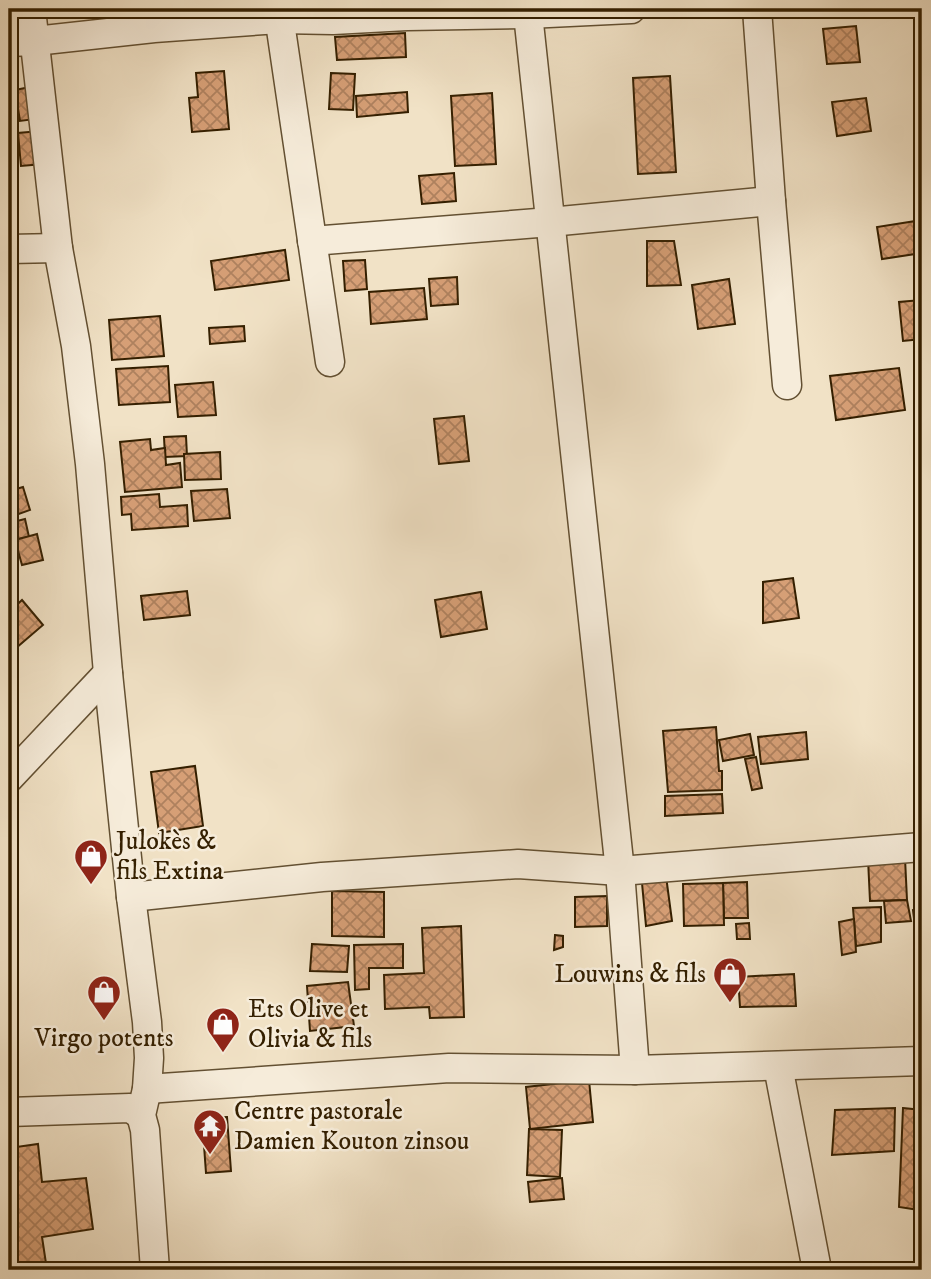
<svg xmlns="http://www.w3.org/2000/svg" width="931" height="1279" font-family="'IM FELL DW Pica',serif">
<defs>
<pattern id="building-cross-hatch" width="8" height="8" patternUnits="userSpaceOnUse" patternTransform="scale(1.75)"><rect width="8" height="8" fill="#d69f76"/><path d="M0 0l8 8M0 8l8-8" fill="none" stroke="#ae815e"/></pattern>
</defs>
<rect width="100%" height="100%" fill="#f1e2c6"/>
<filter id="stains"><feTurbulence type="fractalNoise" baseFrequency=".00286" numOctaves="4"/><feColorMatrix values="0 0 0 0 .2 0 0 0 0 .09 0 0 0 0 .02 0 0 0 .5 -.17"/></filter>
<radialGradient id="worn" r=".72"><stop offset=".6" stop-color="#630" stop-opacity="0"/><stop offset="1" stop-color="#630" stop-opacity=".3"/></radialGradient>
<g fill="url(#building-cross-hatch)" stroke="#341f00" stroke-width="2">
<polygon points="856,26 860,62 827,64 823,29"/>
<polygon points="405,33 406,57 337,60 335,37"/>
<polygon points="224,71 229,129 192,132 189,98 198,97 196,73"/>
<polygon points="331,73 355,74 353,110 329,109"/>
<polygon points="670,76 676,172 638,174 633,78"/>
<polygon points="30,87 35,119 20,121 15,90"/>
<polygon points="407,92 408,112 357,117 356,96"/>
<polygon points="492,93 496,164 455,166 451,96"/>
<polygon points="866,98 871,131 837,136 832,102"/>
<polygon points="40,131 43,164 21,166 18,133"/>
<polygon points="454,173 456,201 422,204 419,176"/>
<polygon points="922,220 922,253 882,259 877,227"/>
<polygon points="647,241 674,241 681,285 647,286"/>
<polygon points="285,250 289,280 215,290 211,261"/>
<polygon points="365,260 367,289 345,291 343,261"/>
<polygon points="457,277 458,304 431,306 429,279"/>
<polygon points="729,279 735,324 698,329 692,285"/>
<polygon points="424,288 427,319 371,324 369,292"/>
<polygon points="921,300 922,339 903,341 899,302"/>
<polygon points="160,316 164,356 112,360 109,320"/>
<polygon points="244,326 245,341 210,344 209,328"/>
<polygon points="168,366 170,402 119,405 116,369"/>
<polygon points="899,368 905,410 836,420 830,376"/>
<polygon points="213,382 216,415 178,417 175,385"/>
<polygon points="464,416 469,461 439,464 434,419"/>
<polygon points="186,436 187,456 165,457 164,437"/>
<polygon points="150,439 151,450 165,448 166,465 180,463 182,487 125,492 120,442"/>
<polygon points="220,452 221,479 185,480 184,454"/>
<polygon points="23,487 30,510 16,515 9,491"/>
<polygon points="227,489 230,518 194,521 191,491"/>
<polygon points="159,494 160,507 187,505 188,526 132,530 131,514 122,515 121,497"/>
<polygon points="25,519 29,537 9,541 9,523"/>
<polygon points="37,534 43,560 22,565 15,540"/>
<polygon points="793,578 799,618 763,623 763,582"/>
<polygon points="187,591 190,615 144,620 141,596"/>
<polygon points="481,592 487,629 441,637 435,600"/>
<polygon points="22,600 43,625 16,648 9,640 9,612"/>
<polygon points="716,727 719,771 722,771 722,790 668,792 663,731"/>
<polygon points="806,732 808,759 761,764 758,737"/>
<polygon points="750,734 754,755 723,761 719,740"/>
<polygon points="756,757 762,788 752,790 745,759"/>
<polygon points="195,766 203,826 159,833 151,772"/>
<polygon points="722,794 723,813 665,816 665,796"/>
<polygon points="905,858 907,900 870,901 868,859"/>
<polygon points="666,876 672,921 646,926 642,883"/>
<polygon points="747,882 748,918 724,918 723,883"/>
<polygon points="723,883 724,925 684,926 683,884"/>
<rect x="918" y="883" width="4" height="26"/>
<polygon points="332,891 384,892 384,937 332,936"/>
<polygon points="607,896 607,926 575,927 575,897"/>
<polygon points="907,900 911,921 886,923 884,901"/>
<polygon points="881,907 881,942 856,946 853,908"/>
<polygon points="918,909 922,909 922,969 920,969 913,910"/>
<polygon points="854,919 856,952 842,955 839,922"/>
<polygon points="749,923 750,939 737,939 736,924"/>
<polygon points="461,926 464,1017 430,1018 429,1007 385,1009 384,975 424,973 422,928"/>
<polygon points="555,935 563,936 563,947 554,950"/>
<polygon points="312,944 349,946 347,972 310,971"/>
<polygon points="403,944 403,968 369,968 369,989 355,990 354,945"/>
<polygon points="794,974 796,1006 740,1007 738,977"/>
<polygon points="348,982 354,1026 310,1031 307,986"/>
<polygon points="589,1080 593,1122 530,1129 526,1087"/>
<polygon points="895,1108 894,1151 832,1155 835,1110"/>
<polygon points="903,1108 922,1110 922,1154 919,1210 899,1207"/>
<polygon points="227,1117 231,1171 206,1173 202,1118"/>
<polygon points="529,1129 562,1130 560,1177 527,1175"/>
<polygon points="38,1144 42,1182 86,1178 93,1229 42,1237 47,1270 9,1270 9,1148"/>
<polygon points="562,1178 564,1199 530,1202 528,1182"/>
</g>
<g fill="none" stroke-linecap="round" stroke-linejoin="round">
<g stroke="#635032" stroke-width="31">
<g id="minor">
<polyline points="31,9 58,248 76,346 90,464 108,673 131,897 147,1022 149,1058 147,1089 141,1115 145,1130 155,1270"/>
<polyline points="278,9 330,362"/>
<polyline points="757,9 771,201 787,385"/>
<polyline points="528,14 620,871 635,1070"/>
<polyline points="9,42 35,41 154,28 279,19 333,20 407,16 528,14 631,9"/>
<polyline points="312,241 550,222 771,201"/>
<polyline points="9,249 58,248"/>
<polyline points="9,778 108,673"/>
<polyline points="131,897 322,877 518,864 620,871 922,847"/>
<polyline points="778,1066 817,1270"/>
<polyline points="147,1089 449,1068 635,1070 922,1061"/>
<polyline points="9,1112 130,1108 141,1115"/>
</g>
</g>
<use href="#minor" stroke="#f6ecda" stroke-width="28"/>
</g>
<defs>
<g id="shop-pin" transform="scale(1.75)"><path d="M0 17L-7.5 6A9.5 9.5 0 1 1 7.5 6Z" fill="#8f2418" stroke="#f6ecda"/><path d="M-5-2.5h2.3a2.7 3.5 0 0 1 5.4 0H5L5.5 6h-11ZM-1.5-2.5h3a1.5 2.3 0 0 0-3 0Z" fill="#fff"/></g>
<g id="temple-pin" transform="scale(1.75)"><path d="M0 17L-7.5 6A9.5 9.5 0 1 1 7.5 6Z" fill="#8f2418" stroke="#f6ecda"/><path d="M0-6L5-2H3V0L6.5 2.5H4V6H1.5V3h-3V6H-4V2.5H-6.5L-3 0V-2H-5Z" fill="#fff"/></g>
</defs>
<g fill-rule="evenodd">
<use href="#shop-pin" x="91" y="856"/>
<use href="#shop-pin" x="730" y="974"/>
<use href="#shop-pin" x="104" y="992"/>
<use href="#shop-pin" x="223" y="1024"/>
<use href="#temple-pin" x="210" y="1126"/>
</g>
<g text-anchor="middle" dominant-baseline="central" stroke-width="5" stroke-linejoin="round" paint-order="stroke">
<g font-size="26" fill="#341f00" stroke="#f6ecda" text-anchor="start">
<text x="116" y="841">Julokès &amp;<tspan x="116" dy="30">fils Extina</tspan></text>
<text x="706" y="974" text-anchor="end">Louwins &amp; fils</text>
<text x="248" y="1009">Ets Olive et<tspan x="248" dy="30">Olivia &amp; fils</tspan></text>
<text x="104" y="1038" text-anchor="middle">Virgo potents</text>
<text x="234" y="1111">Centre pastorale<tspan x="234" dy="30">Damien Kouton zinsou</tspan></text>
</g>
</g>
<rect width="931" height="1279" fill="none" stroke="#f1e2c6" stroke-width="35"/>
<rect x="10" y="10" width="910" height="1258" fill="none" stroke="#341f00" stroke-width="3.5"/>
<rect x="18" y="18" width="896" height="1244" fill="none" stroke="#341f00" stroke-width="2"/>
<rect width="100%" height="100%" filter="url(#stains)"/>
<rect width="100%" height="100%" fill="url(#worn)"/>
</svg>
